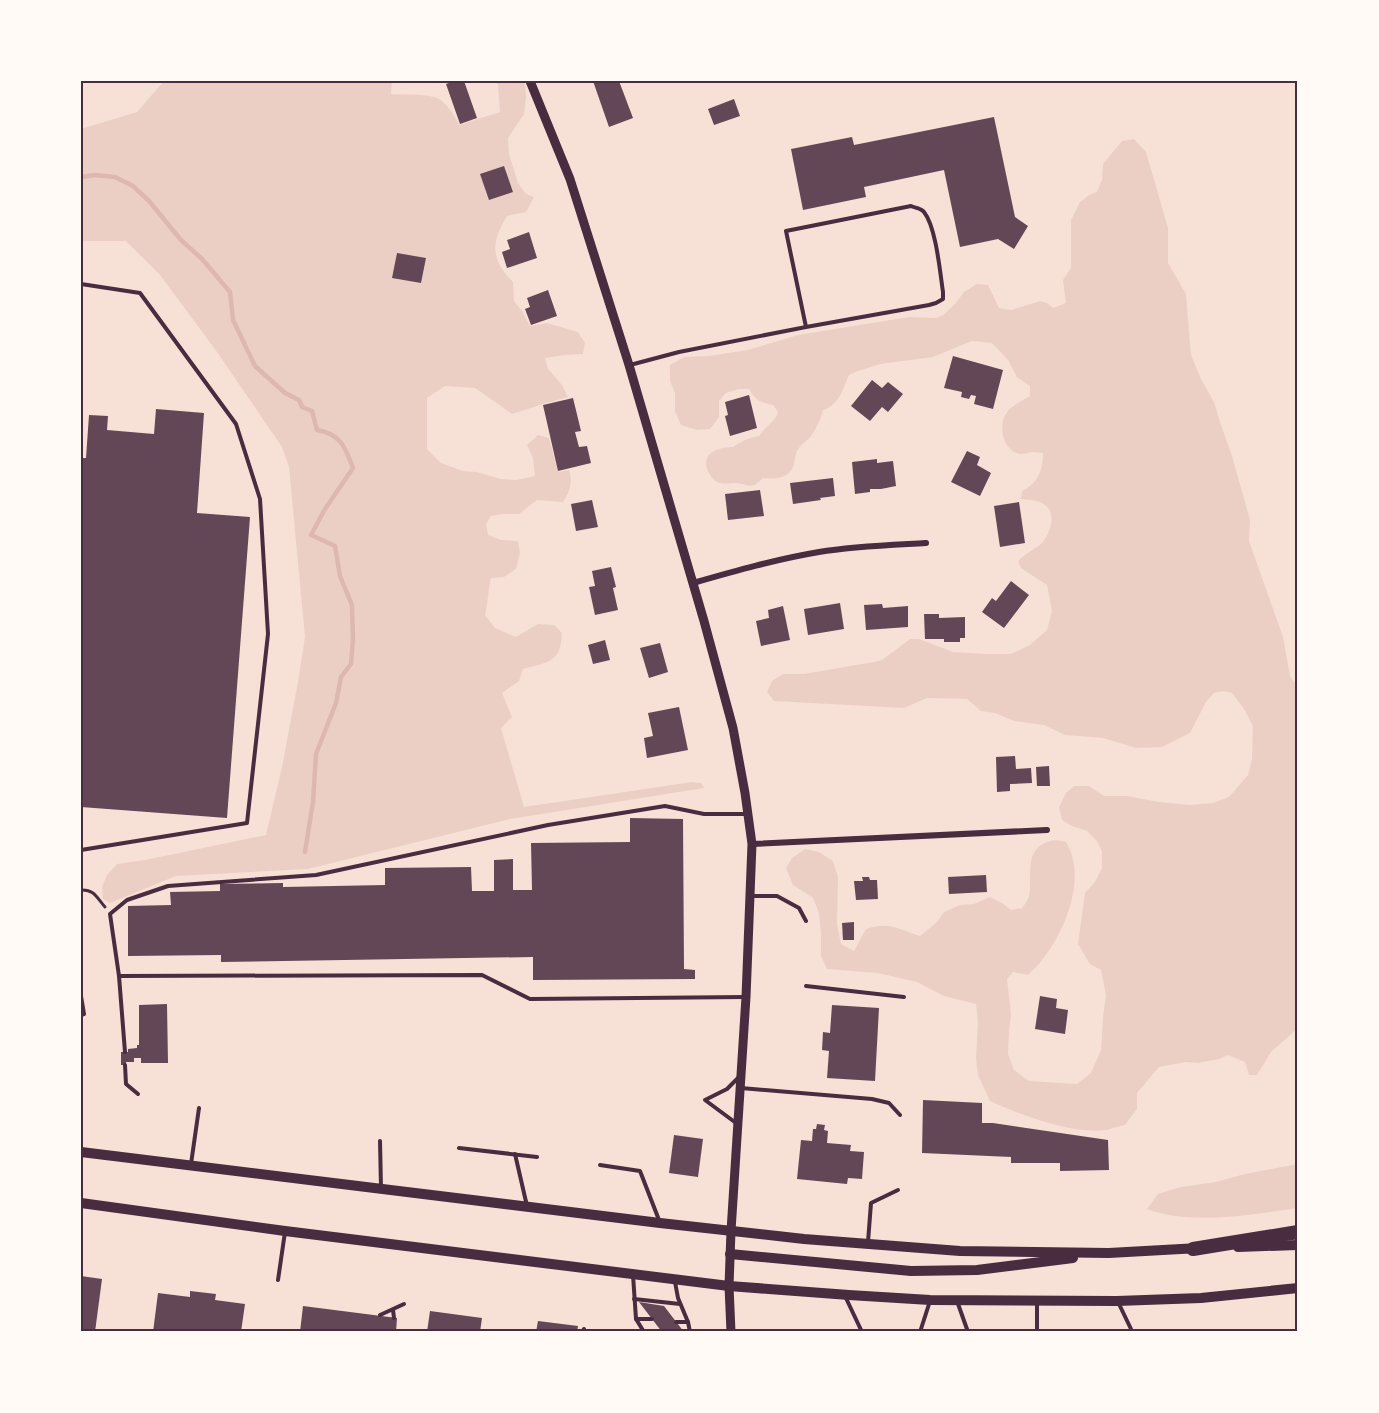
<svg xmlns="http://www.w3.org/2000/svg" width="1379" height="1413" font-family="Montserrat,sans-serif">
<rect width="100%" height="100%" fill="#f7e1d7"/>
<g fill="#ebcfc5">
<path d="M164,81H392L391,94C403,95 428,93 439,99C445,102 457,118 459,125L500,112L498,85L495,81H525L526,97L524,114L508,138L509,154L518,183L526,194L534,197L526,212L507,216C491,243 490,258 513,282L514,301L522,311L530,326L547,323L578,332L585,343L583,354L565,355L545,358L548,369L562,385L568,397L543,404L512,414L475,388L445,386L427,398V449L441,463L463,471L477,472L501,479L516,480L535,476L533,458L527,445L538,435L549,438L558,472L569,470C573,482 570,492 563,502L537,500L519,514H503L491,516L486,524L488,535L501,540L518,541L520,553L516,569L504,577L491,578C488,590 488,603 485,615L495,628L516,637L538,624L554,625L562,633C561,663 548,662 523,669L519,681L502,693L512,717L501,728L524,807L692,782L701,783L704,788L510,819L308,869L176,876L110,903L103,899L102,887L107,875L117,864L145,860L266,835L282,767L298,682L305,637L289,467L282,447L217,352L160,275L126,241H81V129L137,112Z"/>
<path d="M1134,139L1146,152L1168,228V263L1186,294L1191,355L1201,379L1214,402L1220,422L1232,456L1250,520L1249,541L1283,637L1290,676L1298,687V1028L1271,1052L1257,1075H1249L1245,1062L1228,1055L1219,1059L1198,1063L1186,1062L1159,1067L1137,1093V1109L1125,1125C1119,1126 1113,1128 1107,1130C1074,1135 1020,1115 990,1101L978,1075L976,1059L978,1022L976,1004L944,996L917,982L878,973L827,969L821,956V934L819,913L813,898L793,885L786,868L792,858L805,849L819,852L833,861L838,877L837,924L841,944L854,951L866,929C890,921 899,930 920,936L937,922L944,912L960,905L974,904L990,897L1002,903L1011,910L1022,908C1025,904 1028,900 1029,896C1033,879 1024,854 1043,844C1052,839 1057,840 1066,842C1090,881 1060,947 1028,975L1013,972L1007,979L1011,1014L1009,1032L1008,1054L1014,1070L1029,1081L1077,1084L1091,1073L1101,1050L1103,1017L1106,995L1101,970L1090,964L1078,944L1085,893L1095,882L1102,868V851L1097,841L1087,831L1072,826L1062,820L1059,807L1066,793L1074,786H1089L1104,796H1127L1159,802L1190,805L1213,803L1229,797L1248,775L1252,759L1253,726L1244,709L1232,693L1224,691L1214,693L1206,702L1190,733L1162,747L1136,748L1103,738L1065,735L1044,725L1014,721L995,713L981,711L967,699L927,698L904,708L774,701L767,692L772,681L783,674H804L874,662L882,660L910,639H919L953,652L984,654H1011L1030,645L1047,630L1052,611L1047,585L1021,568L1018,561C1027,552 1033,551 1041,544C1050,535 1057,513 1045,505C1039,500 1028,500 1021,499L1022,491C1038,483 1043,470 1043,453C1041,453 1036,452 1034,452C1028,452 1022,456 1016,453C1002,446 998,425 1007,412C1012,406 1023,400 1030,396V386L1017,377L1008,360L992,343L972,341L933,357L880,364L858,371L849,375C843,389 839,405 823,410C821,419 816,429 811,436C806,442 798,446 796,454C794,461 795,466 790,472C783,479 772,479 763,478C750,491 750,484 736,483C730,483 724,485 717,482C713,480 710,475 708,471C700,453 719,447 733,447C742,441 748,438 759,436C765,427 774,423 778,412L773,405C760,402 756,401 749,389H739L726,393L719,401V417L710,429L697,430L681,425L675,411V393L670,381V365L684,357L709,356L748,350L798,335L909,317L936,318L943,315L955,304L964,292L977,284L988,285L999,308L1011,310L1040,301L1047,303L1053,308L1066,303L1063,280L1071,268V220L1080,202L1089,195L1097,192L1102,180L1103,164L1122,141Z"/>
<path d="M1298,1164V1208C1253,1214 1191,1226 1147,1209L1158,1194L1181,1187L1216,1182L1245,1174Z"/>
</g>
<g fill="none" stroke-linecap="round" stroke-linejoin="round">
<path stroke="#dcb8b0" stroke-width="4.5" d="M81,177L95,175L115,177L133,186L149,201L181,240L202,259L230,292L233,320L255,366L285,393L299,400L302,407L312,411L317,430C341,434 345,447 353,468L325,509L311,535L335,546L340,576L352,605L353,638L351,664L341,677L336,703L316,754L313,802L305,852"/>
</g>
<g fill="#644757">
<polygon points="455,81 464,81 477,118 460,124 446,84"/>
<polygon points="593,81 619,81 633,118 609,127"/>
<polygon points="734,99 740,116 714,125 708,109"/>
<polygon points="994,117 1015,217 1028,226 1014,249 998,239 960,247 944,170 864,187 866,197 803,210 791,149 852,137 854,145"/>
<polygon points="504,166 513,192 489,200 480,174"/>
<polygon points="529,232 537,258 507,268 502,252 510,249 507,240"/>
<polygon points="397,253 426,258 421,283 392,278"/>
<polygon points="548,290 557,316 531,325 525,309 530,307 527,298"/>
<polygon points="953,356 1003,370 993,409 974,404 976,396 971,395 969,399 961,397 962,392 944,388"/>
<polygon points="872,380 882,388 888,382 903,394 888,412 882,407 870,421 851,406"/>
<polygon points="749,395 757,428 730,436 725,416 728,415 725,402"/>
<polygon points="573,398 581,431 575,432 579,447 587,446 591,463 558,471 543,405"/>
<polygon points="156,409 204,413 197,513 250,517 227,818 81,807 81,458 86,458 89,415 108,416 107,430 154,434"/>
<polygon points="967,451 980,457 977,465 991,473 980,496 951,482"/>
<polygon points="877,459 877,463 893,461 896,486 881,489 870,489 870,492 855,494 852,462"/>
<polygon points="833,478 835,496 820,498 821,500 793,504 790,483"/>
<polygon points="760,490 764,516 728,520 725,494"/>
<polygon points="592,500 598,527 576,531 571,504"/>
<polygon points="1019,502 1025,543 1000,547 994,506"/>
<polygon points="611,567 616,587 613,588 618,610 595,615 589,587 595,586 592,571"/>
<polygon points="1011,581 1029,595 1004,628 982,612 992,598 996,601"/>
<polygon points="840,603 844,629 808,635 804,609"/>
<polygon points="882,604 883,608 908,606 908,627 866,630 864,605"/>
<polygon points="783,606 790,640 761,646 756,621 769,618 768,610"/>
<polygon points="924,614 939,614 939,618 965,617 965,638 960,638 960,642 944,642 944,639 925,639"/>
<polygon points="605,640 610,660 593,664 588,645"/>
<polygon points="660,643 668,672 649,678 640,648"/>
<polygon points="679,707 688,750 647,758 644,738 653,736 648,713"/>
<polygon points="1015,756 1016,769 1031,768 1032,783 1010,784 1010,791 997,792 996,757"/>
<polygon points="1049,766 1050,786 1037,786 1036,767"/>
<polygon points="630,818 683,819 684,969 695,970 695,979 533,980 533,957 221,962 221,955 128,956 128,906 171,905 170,892 220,891 220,884 283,883 283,887 385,885 385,868 471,867 472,891 494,891 494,860 513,859 513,890 532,890 531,843 630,842"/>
<polygon points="986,875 987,892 949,894 948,877"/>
<polygon points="862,877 869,877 870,880 877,880 878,899 856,900 854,881 863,881"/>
<polygon points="854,922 854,940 843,940 842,923"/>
<polygon points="1040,996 1057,999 1056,1008 1068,1010 1065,1034 1035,1029"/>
<polygon points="167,1004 168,1063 141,1063 141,1058 134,1058 134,1062 126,1062 126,1065 121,1065 121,1052 128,1052 128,1049 137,1048 137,1045 139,1045 139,1005"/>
<polygon points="832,1005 879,1008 875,1081 827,1078 829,1051 822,1050 823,1032 830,1033"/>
<polygon points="923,1100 982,1103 982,1123 993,1123 1108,1140 1109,1170 1060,1171 1060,1163 1011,1163 1011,1157 922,1153"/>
<polygon points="817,1124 825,1125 824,1130 828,1131 827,1143 851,1145 850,1151 864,1152 862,1179 848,1178 847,1184 797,1179 801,1140 812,1141 813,1129 816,1129"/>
<polygon points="674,1135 703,1139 698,1177 669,1173"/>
<polygon points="81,1276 102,1279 95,1332 81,1332"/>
<polygon points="190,1291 216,1294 215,1300 245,1304 241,1332 153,1332 158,1293 190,1297"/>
<polygon points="639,1302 664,1306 684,1332 662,1332"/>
<polygon points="303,1306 397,1318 396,1332 300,1332"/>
<polygon points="430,1311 482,1318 480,1332 427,1332"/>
<polygon points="538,1321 578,1326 577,1332 536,1332"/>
</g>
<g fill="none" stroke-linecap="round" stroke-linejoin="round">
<path stroke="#4a2c40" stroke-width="3" d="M81,890C94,889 97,898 105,907"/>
<g stroke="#4a2c40" stroke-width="4">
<polyline points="81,284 140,293 236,424 260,499 268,634 247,823 81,850"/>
<path d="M630,365L679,352L806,327L786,231L911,206C915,208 921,208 924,212C936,227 940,272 943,292V299L936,303L929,305L806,327"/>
<polyline points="752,896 777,896 799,908 806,921"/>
<polyline points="119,976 482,975 530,999 745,997"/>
<polyline points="806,986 904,997"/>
<polyline points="81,996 84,1014 81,1015"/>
<polyline points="125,1052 119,976 110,914 127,900 168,886 316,875 548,825 665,806 704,814 747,814"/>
<polyline points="125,1065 126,1084 138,1094"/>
<polyline points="741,1088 872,1099 889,1103 900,1115"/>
<polyline points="736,1123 705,1100 727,1089 738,1078"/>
<polyline points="380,1141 381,1188"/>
<polyline points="459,1148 537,1157"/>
<polyline points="515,1154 527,1206"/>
<polyline points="191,1164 199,1108"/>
<polyline points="600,1165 640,1171 659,1220"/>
<polyline points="868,1242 871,1203 898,1190"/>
<polyline points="633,1275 636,1319 644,1332"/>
<polyline points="278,1280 285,1232"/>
<polyline points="675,1282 678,1298 688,1322 676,1322"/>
<polyline points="845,1296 862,1332"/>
<polyline points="634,1299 680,1304"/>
<polyline points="957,1301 968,1332"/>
<polyline points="1037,1303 1037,1332"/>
<polyline points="1119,1304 1131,1329"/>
<polyline points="393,1310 394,1318"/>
<polyline points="380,1315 404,1304"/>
<polyline points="636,1319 652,1319"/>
<polyline points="688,1322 690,1332"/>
<polyline points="583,1332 584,1329"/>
<polyline points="920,1332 930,1301"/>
</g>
<g stroke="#4a2c40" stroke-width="6">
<path d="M693,583C735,571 777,559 819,552C854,546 890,545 926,543"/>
<polyline points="752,844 1047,830"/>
</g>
<polyline stroke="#4a2c40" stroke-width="9" points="530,81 570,179 629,365 704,621 733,728 745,793 752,844 746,997 731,1231 729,1286 731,1332"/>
<g stroke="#4a2c40" stroke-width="10">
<polyline points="81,1152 660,1223 804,1239 960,1251 1109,1253 1199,1248"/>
<polyline points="81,1203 285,1231 729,1286 849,1295 930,1300 1117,1301 1201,1298 1298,1288"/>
<polyline points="1238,1247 1298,1245"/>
<polyline points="730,1254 911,1271 977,1270 1073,1258"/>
</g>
<polyline stroke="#4a2c40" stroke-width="14" points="1193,1249 1298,1232"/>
</g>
<rect width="1379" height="1413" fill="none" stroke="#fffaf5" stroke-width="165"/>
<rect x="82" y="82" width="1214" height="1248" fill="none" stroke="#4a2c40" stroke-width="2"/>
</svg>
